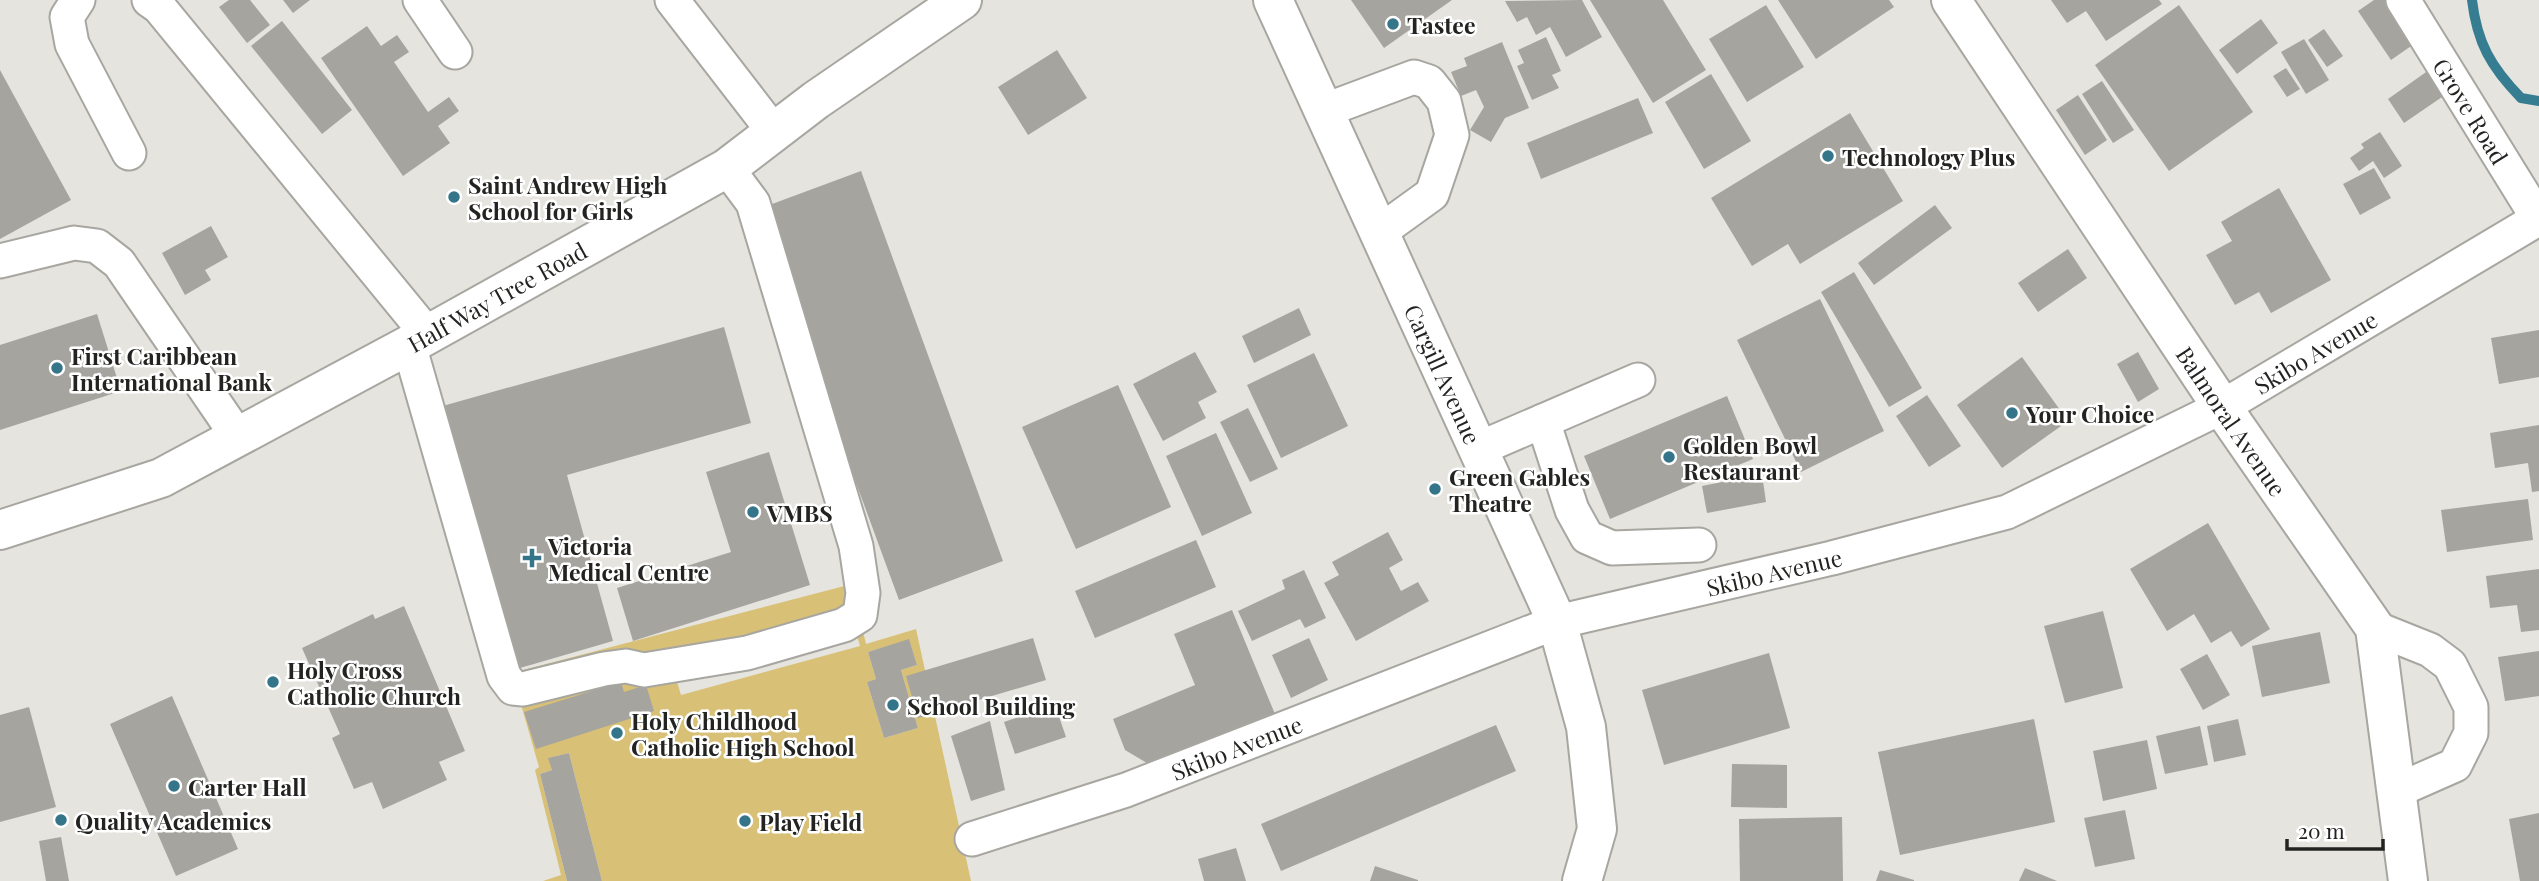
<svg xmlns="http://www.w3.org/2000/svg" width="2539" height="881" font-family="'Playfair Display',serif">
<rect width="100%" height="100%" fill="#e6e4de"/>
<path fill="#d8c176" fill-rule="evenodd" d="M852,584L866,644L916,629L971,881H602L569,753L549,758L552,770L540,774L567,881H543L561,875L535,770L539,767L512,673ZM851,615L860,646L681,695L672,665ZM909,640L917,665L901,670L918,728L884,738L867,682L876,679L868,652Z"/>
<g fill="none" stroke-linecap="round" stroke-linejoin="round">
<path stroke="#367d91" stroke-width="10" d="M2472,0C2477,43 2491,67 2521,98L2539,101"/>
</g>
<g fill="#a6a49f">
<polygon points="229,0 250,0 270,25 247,43 219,7"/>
<polygon points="283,0 310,0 293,13"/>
<polygon points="1351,0 1452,0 1384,48"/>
<polygon points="1582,0 1602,37 1566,57 1550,27 1536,35 1527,17 1517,22 1505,1"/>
<polygon points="1590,0 1663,0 1706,70 1653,103"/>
<polygon points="1778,0 1889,0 1894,7 1816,59"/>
<polygon points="2051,0 2159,0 2162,4 2106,41 2086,11 2067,23"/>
<polygon points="2374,0 2385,0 2414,44 2391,60 2358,11"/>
<polygon points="1766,5 1804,67 1747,102 1709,39"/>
<polygon points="2179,5 2253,112 2169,171 2095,65"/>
<polygon points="2261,19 2278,43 2237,74 2219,50"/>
<polygon points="282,21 352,110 322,134 251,46"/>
<polygon points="367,26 381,46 397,35 409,52 394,62 428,112 449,97 459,111 438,126 450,143 403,176 321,58"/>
<polygon points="2324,29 2343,56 2327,67 2308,40"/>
<polygon points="1546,37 1561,71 1552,75 1559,88 1532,100 1517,66 1524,63 1518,50"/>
<polygon points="2304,39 2329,80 2306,94 2281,52"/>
<polygon points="1502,42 1529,108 1505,118 1491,142 1470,130 1484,107 1476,90 1461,96 1451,72 1467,66 1464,58"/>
<polygon points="1057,50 1087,98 1028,135 998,87"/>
<polygon points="2286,68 2300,89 2287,97 2273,76"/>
<polygon points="0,70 71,200 0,239"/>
<polygon points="2429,70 2445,95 2404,123 2388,99"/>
<polygon points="1711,74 1751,141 1704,169 1665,102"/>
<polygon points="2102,81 2134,130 2113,143 2082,94"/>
<polygon points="2078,95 2107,140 2085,155 2056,110"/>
<polygon points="1638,98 1653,133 1541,179 1527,143"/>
<polygon points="1850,113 1903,201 1800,264 1788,244 1752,266 1711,198"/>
<polygon points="2380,132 2402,166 2384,178 2373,161 2359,171 2350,158 2364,148 2361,144"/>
<polygon points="2374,168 2391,198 2360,215 2343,184"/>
<polygon points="861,171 1003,561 899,600 756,210"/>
<polygon points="2279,188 2331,280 2271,313 2259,292 2235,305 2206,255 2232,241 2221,222"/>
<polygon points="1935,205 1952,228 1874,285 1858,263"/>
<polygon points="211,226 228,257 205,270 211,280 185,295 162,253"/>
<polygon points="2068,249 2087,278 2038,312 2018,283"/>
<polygon points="1854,272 1922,388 1889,407 1821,292"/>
<polygon points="1820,299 1884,431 1801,472 1737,340"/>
<polygon points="1299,308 1311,335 1254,363 1242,336"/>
<polygon points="97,314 121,391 0,430 0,345"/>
<polygon points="724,327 751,423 567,475 613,641 506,672 432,409"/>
<polygon points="2539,330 2539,377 2499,384 2491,338"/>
<polygon points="1195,352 1217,392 1198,402 1206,418 1163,441 1133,384"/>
<polygon points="2138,352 2159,389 2138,402 2117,364"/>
<polygon points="1314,353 1348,426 1281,458 1247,385"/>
<polygon points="2022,357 2068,421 2002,468 1957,405"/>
<polygon points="1118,385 1171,507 1076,549 1022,427"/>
<polygon points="1927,395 1961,446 1929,467 1896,416"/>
<polygon points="1727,396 1753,459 1610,519 1584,456"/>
<polygon points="1248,408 1278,469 1250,482 1220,422"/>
<polygon points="2539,425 2539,491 2532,492 2528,463 2495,468 2490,433"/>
<polygon points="1216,433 1252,513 1202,536 1166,456"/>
<polygon points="769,452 810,585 633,641 617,588 731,552 706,472"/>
<polygon points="1762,474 1766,502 1707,513 1702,486"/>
<polygon points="2528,499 2533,540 2447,552 2441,510"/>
<polygon points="2208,523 2270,629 2241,647 2231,631 2211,643 2194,614 2167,631 2130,569"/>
<polygon points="1388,532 1403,560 1389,568 1401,591 1418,582 1429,601 1356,641 1324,583 1339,575 1332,562"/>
<polygon points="1196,540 1216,587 1095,638 1075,591"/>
<polygon points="2539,569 2539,630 2521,632 2517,605 2490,608 2486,576"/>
<polygon points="1304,570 1326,618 1305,628 1300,619 1252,641 1238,611 1285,589 1282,580"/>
<polygon points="404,606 465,751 439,762 447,780 383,809 372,782 354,789 332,738 340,734 302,648 373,614 375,619"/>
<polygon points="1232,610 1277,719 1157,769 1125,750 1113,719 1195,685 1174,634"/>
<polygon points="2103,611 2123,688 2065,703 2044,626"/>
<polygon points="2320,632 2330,683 2262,697 2252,646"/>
<polygon points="1033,638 1046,680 918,718 906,676"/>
<polygon points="1309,638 1328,680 1291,698 1272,655"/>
<polygon points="909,639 917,665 901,670 918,728 884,738 867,682 876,679 868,652"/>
<polygon points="2539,651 2539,696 2505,701 2498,657"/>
<polygon points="1769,653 1790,728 1664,765 1642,690"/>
<polygon points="2207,654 2230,695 2203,710 2180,669"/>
<polygon points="621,682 624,692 646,685 654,711 536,749 524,712"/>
<polygon points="172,696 238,849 176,876 110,724"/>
<polygon points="1055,705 1066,737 1015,754 1004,722"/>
<polygon points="29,707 56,807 0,822 0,715"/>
<polygon points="2034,719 2055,822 1900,855 1878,752"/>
<polygon points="2238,719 2246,755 2214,762 2207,726"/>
<polygon points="990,721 1005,790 971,801 951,736"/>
<polygon points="1496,725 1516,771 1281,871 1261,824"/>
<polygon points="2200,726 2208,765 2165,774 2156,736"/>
<polygon points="2147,740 2157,789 2103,801 2093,751"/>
<polygon points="569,753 602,881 567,881 540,774 552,770 548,758"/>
<polygon points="1732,764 1787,765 1787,808 1731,807"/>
<polygon points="2125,810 2135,859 2095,867 2084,818"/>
<polygon points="2539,813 2539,881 2520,881 2509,819"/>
<polygon points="1842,817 1843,881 1740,881 1739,819"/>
<polygon points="61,837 69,881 46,881 39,841"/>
<polygon points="1236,848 1246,881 1204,881 1198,859"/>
<polygon points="1375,866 1418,880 1418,881 1370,881"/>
<polygon points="2025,868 2057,881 2019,881"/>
<polygon points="1880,870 1914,880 1914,881 1876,881"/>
</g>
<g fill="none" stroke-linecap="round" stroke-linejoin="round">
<g stroke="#a7a6a0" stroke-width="37">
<g id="minor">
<polyline points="78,0 67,17 72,44 129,153"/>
<polyline points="149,0 159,7 428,335"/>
<polyline points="420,0 455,52"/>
<polyline points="672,0 774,132"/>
<path id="s1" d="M2403,0L2539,220"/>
<polyline points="1323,111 1414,77 1429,82 1444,101 1452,135 1432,194 1378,233"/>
<polyline points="0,261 74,243 97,246 119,263 238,437"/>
<polyline points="409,345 504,676 513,688 523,689 604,669 626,666 644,670 747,653 844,625 860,615 863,593 856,546 753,203 727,168"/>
<polyline points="1543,421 1572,510 1587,537 1612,548 1699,545"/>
<polyline points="1478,449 1638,380"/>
<polyline points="2375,628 2430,650 2450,665 2471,707 2471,733 2455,765 2396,791"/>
<path id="s2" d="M972,839L1126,790L1557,622L1832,558L2007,512L2222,407L2538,219"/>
</g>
</g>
<g stroke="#a7a6a0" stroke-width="42">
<g id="major">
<path id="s3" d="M1273,0L1557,622L1586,727L1597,829L1582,881"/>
<path id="s4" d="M1951,0L2222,407L2375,628L2408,881"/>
<path id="s5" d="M0,530L161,478L409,345L727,168L816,100L962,0"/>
</g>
</g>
<use href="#minor" stroke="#fff" stroke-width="33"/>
<use href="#major" stroke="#fff" stroke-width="38"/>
</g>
<g fill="#357589" stroke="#fff" stroke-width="2.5">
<circle cx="1393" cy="24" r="7"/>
<circle cx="1828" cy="156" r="7"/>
<circle cx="454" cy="197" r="7"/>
<circle cx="57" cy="368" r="7"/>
<circle cx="2012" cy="413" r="7"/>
<circle cx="1669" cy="457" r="7"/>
<circle cx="1435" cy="489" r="7"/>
<circle cx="753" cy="512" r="7"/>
<path d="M528.5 547.5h7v7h7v7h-7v7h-7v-7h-7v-7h7z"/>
<circle cx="273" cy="682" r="7"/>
<circle cx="893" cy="705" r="7"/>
<circle cx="617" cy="733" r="7"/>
<circle cx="174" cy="786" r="7"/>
<circle cx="61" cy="820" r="7"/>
<circle cx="745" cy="821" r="7"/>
</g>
<g text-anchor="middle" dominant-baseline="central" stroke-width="5" stroke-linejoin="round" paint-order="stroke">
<g font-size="23" font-weight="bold" fill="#232321" stroke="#fff" text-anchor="start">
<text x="1407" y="24">Tastee</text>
<text x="1842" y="156">Technology Plus</text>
<text x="468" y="184">Saint Andrew High<tspan x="468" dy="26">School for Girls</tspan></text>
<text x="71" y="355">First Caribbean<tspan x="71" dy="26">International Bank</tspan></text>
<text x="2026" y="413">Your Choice</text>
<text x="1683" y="444">Golden Bowl<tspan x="1683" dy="26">Restaurant</tspan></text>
<text x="1449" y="476">Green Gables<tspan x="1449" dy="26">Theatre</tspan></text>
<text x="767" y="512">VMBS</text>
<text x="548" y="545">Victoria<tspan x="548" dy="26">Medical Centre</tspan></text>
<text x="287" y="669">Holy Cross<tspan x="287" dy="26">Catholic Church</tspan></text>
<text x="907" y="705">School Building</text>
<text x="631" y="720">Holy Childhood<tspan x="631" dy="26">Catholic High School</tspan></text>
<text x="188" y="786">Carter Hall</text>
<text x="75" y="820">Quality Academics</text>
<text x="759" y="821">Play Field</text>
</g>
<g font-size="23" fill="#232321" stroke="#fff">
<text stroke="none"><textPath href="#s1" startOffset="130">Grove Road</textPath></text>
<text stroke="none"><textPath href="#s5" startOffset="551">Half Way Tree Road</textPath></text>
<text stroke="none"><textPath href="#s2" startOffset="1435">Skibo Avenue</textPath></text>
<text stroke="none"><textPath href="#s3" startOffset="411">Cargill Avenue</textPath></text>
<text stroke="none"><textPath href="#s4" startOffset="506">Balmoral Avenue</textPath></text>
<text stroke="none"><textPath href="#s2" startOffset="847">Skibo Avenue</textPath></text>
<text stroke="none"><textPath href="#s2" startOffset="280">Skibo Avenue</textPath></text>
</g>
</g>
<path d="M2287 839v10h96v-10" fill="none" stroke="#232321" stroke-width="3.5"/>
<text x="2298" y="839" font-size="21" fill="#232321" stroke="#ffffff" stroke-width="5" paint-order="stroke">20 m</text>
</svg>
